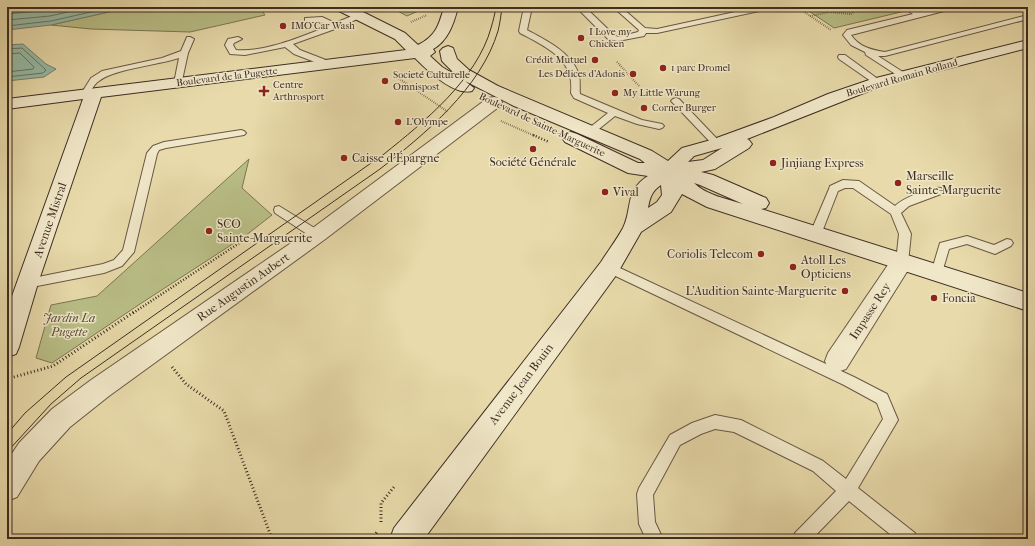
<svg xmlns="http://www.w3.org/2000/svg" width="1035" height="546" font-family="'IM FELL French Canon',serif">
<rect width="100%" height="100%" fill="#e8daaa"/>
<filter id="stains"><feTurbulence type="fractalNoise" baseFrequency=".005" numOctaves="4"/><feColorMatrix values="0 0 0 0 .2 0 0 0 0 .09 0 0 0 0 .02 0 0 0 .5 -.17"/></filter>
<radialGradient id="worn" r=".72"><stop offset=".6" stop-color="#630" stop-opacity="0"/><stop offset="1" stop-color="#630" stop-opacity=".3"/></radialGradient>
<g fill="#b9be86" stroke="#7b7654">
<polygon points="131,7 259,7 265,15 190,32 91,29 51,25"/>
<polygon points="390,7 427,7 407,16"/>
<polygon points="803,7 899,7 905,11 834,28"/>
<polygon points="249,159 242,188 272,215 245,236 140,304 52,363 36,358 51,305 97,296"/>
</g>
<g fill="#97bba7" stroke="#738272">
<polygon points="7,7 131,7 51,25 7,30"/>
<polygon points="23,44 46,64 56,69 44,77 7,81 7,45"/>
</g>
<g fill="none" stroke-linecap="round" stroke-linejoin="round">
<g stroke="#6a7465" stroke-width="1">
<polyline points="7,14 49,10 63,7"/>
<polyline points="7,20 50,16 90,7"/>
<polyline points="7,26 51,21 113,7"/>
<polyline points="7,49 22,48 46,70 43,73 7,77"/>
<polyline points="7,54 20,53 34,67 33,69 7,72"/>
</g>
<g stroke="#685845" stroke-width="2">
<g id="lane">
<path d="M524,7H532L527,30C546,40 570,52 578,72C581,80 579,87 580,94L642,120L662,124L664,126L662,128L659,129L637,124L615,116L594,133H588L586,131L588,129L608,113L574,98L571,93C575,59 546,47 520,33L519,31Z"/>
<polygon points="580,7 588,7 587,9 614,35 618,37 638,32 639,30 613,7 621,7 645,28 657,29 758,7 773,7 769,9 657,33 646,33 644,36 618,41 608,39 580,11"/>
<path d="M902,7H912L921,12L940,7H953L952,9L851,35C859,47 872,50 885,52L1028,15V19L885,56H878L906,74L907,76L903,79L866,55L865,52L851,45L843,35L847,30L913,14Z"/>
<path d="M357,14H360L364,16L335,29L293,44L300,50L331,62L332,64L331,66L328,67L294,54L285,47L245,55L230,54L225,45L228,39L238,37L242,39L234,43L233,45L236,50C267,52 300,37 329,26L321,22H305V18L322,17L335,23Z"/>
<path d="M187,37H190L194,39L188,53L181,85L178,86L174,83L179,58C158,65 114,69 99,81C94,84 91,91 88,96L85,97L81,94L91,78L102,71L162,58L181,51Z"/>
<polygon points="839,55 845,55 882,82 878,85 875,84 839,59 838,57"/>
<polygon points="676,98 679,99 720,142 722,144 720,146 714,146 673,103 671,101 673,99"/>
<polygon points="241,130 244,131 246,133 244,135 166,148 159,150 157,154 134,252 122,266 104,273 27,288 23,286 21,283 23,280 103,264 114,260 123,250 147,153 153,146 164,142"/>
<path d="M843,180L859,181L895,206C902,199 931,186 941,188L942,191L941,194L909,206L901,213L911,234L908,262L906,265L902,267L898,265L896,262L899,234L891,214L853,188H845L838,191L822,232L818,233L814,232L812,229L829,189L830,186Z"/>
<polygon points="279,206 321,232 323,235 321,238 317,239 313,238 275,213 274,210 275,207"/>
<polygon points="967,236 994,245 1007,239 1011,240 1013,243 1011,246 995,254 967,244 949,249 941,276 937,278 933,276 931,273 940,243"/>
<polygon points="609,263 854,377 887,394 898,420 858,488 915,533 917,539 896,539 849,501 812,539 793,539 795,533 836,491 813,471 734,432 715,429 701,434 680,445 653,495 655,522 663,539 646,539 639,524 637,494 639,488 670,435 692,423 715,415 741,420 823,461 846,479 883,419 877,403 844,385 605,271 603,268 605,265"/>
</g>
</g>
<g stroke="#685845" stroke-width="2">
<g id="street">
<polygon points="494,97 500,98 502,102 500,106 324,240 109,396 70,427 39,461 17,497 7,501 7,461 19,443 52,409 91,380 310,230 488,98"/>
<polygon points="902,254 910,256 913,262 846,369 837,372 828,369 825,361 828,353 894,256"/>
</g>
</g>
<g stroke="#3d2d23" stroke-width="2">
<path id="secondary" d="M335,7H353L405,33L418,45C436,36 439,25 444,7H458C454,23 448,41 433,49L435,52L430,56L442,67L457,76L442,61L440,51L443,48L448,46L453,48L457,59L469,70L498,86L652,151L668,161L682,148L711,140L774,117L828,94L872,79L1028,40V48L884,85L747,139L749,140L752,144L749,148L715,169L701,172L713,175L766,198L769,203L766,208L761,209L1028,293V311L707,207L682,194L671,212L641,232L617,274L424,539H390L394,528L601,262C608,251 617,239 623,228C633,208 624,191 648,176L628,173L565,142L562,138L565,134L571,132L577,134L638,163H645L640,159L514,106L465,81L474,88L472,91C454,96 427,70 415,58L101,97L38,283L19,347L16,354L7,357V310L83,99L7,109V99L406,50L395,39L337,10ZM722,148L703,160L688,162L694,156ZM694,183L700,185L743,204C727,199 706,195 694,183ZM661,185L662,195L657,202L648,208C650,197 652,191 661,185Z"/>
</g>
<g stroke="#3d2d23" stroke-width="2" stroke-dasharray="0.5 1.5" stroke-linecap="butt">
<polyline points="797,7 831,30"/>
<polyline points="851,14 859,7"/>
<polyline points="810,16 830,12 851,14"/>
<polyline points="411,22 427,15"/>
<polyline points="617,62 640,87"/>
<polyline points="394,75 448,112"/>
<polyline points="501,121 535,136"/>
</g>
<g stroke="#3d2d23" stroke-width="2.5" stroke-dasharray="1 2" stroke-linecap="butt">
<polyline points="533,135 549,142"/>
<polyline points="133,313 250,236"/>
</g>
<g stroke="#3d2d23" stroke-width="3" stroke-dasharray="1 2.5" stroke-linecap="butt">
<polyline points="172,367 186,384 224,411 272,539"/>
<polyline points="7,379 53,366 134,312"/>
<polyline points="381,522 381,503 394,487"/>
<polyline points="372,539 377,532"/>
</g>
<use href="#lane" fill="#f0e7c8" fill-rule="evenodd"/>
<use href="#street" fill="#f0e7c8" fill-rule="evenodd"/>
<use href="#secondary" fill="#f0e7c8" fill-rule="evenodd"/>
<g stroke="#3d2d23" stroke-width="1">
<path d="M7,434L25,413L66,377L384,154C424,122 477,79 491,28C493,21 495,14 496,7"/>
<path d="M7,452L51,404L81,378L380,169C425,134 481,88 498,31C500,23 501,15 502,7"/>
</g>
</g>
<g fill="#8f2418" stroke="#f0e7c8" stroke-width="1.5">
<circle cx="283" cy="26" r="4"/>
<circle cx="581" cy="38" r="4"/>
<circle cx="595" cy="60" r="4"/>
<circle cx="663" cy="68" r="4"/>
<circle cx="633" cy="74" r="4"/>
<circle cx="385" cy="81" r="4"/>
<path d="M262 85h4v4h4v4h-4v4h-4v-4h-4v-4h4z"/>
<circle cx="615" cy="93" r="4"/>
<circle cx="644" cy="108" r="4"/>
<circle cx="398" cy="122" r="4"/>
<circle cx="533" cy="149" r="4"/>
<circle cx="344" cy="158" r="4"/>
<circle cx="773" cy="163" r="4"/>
<circle cx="898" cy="183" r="4"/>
<circle cx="605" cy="192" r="4"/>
<circle cx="209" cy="231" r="4"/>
<circle cx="761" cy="254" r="4"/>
<circle cx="793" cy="267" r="4"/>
<circle cx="845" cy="291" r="4"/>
<circle cx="934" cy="298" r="4"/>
</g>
<g text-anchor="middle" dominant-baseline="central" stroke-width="3" stroke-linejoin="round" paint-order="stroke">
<g font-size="10" fill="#3d2d23" stroke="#f0e7c8" text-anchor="start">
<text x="291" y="26">IMO Car Wash</text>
<text x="589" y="32">I Love my<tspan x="589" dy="12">Chicken</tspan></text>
<text x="587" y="60" text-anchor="end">Crédit Mutuel</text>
<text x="671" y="68">1 parc Dromel</text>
<text x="625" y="74" text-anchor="end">Les Délices d'Adonis</text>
<text x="393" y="75">Societé Culturelle<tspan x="393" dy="12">Omnispost</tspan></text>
<text x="273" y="85">Centre<tspan x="273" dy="12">Arthrosport</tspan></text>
<text x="623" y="93">My Little Warung</text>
<text x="652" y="108">Corner Burger</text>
<text x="406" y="122">L'Olympe</text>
</g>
<g font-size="10" fill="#3d2d23" stroke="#f0e7c8">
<text transform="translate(227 77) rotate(-7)">Boulevard de la Pugette</text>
<text transform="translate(902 78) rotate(-16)">Boulevard Romain Rolland</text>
<text transform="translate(542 125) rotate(25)">Boulevard de Sainte-Marguerite</text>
</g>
<g font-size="12" fill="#3d2d23" stroke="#f0e7c8" text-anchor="start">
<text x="352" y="158">Caisse d'Épargne</text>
<text x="533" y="162" text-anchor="middle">Société Générale</text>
<text x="781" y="163">Jinjiang Express</text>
<text x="906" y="176">Marseille<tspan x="906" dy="14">Sainte-Marguerite</tspan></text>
<text x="613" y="192">Vival</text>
<text x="217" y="224">SCO<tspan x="217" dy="14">Sainte-Marguerite</tspan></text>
<text x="753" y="254" text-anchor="end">Coriolis Telecom</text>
<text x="801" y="260">Atoll Les<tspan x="801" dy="14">Opticiens</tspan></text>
<text x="837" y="291" text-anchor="end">L'Audition Sainte-Marguerite</text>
<text x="942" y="298">Foncia</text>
</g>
<g font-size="12" fill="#3d2d23" stroke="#f0e7c8">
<text transform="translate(50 220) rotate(-71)">Avenue Mistral</text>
<text transform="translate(243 287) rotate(-35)">Rue Augustin Aubert</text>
<text transform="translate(870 311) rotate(-57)">Impasse Rey</text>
<text transform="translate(521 384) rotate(-53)">Avenue Jean Bouin</text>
</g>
<g font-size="12" font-style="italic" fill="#564a37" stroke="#f0e7c8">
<text x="69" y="318">Jardin La<tspan x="69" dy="14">Pugette</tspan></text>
</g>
</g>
<rect width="1035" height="546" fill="none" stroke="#e8daaa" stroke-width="24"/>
<rect x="8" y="8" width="1019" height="530" fill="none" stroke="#3d2d23" stroke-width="2"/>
<rect x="12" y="12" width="1011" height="522" fill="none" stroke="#3d2d23"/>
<rect width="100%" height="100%" filter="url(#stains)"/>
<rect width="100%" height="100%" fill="url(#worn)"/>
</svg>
